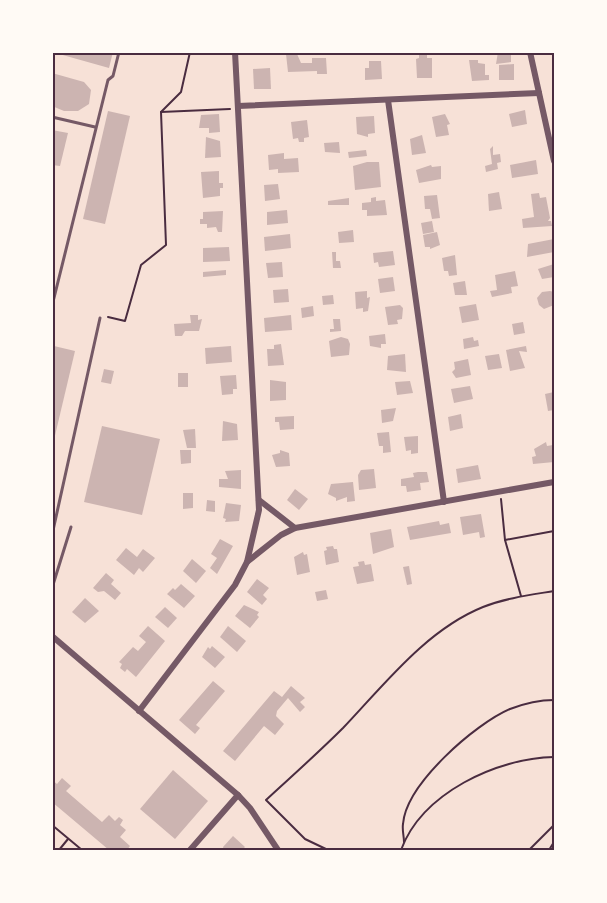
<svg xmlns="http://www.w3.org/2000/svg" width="607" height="903" font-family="Poppins,sans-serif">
<rect width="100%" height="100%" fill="#f7e1d7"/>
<g fill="#ccb4b1">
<polygon points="52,52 113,52 109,68"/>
<polygon points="498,52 511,52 511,62 496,64"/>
<polygon points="419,53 427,53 427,58 432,58 432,78 417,78 416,59 419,58"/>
<polygon points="286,54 297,54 301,63 312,63 312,58 326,58 327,74 317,74 317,71 288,72"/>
<polygon points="469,60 478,60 478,63 485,64 485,75 489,75 489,80 472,81"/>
<polygon points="369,61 381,61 382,79 365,80 365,68 369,68"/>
<polygon points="514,64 514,80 499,80 499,65"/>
<polygon points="270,68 271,89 254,89 253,69"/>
<polygon points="52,73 84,82 91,90 89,104 78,111 64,111 52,106"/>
<polygon points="525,110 527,124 512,127 509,114"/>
<polygon points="108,111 130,116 105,224 83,219"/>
<polygon points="219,114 220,132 209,133 209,128 199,128 201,115"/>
<polygon points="445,114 450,124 447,125 449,135 436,137 432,117"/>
<polygon points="374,116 375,133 368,134 368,137 357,134 356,117"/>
<polygon points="307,120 309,137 304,138 304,142 299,142 298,138 293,139 291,122"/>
<polygon points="52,130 68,133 60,166 52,165"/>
<polygon points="422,135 426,153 412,155 410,139"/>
<polygon points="206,137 220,141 221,157 205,158"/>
<polygon points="339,142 340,153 325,152 324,143"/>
<polygon points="493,146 493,155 500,154 501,162 497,163 498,169 486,172 485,166 492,164 490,149"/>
<polygon points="366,150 367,156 349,158 348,152"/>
<polygon points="284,153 284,159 298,158 299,172 278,173 278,169 269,170 268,155"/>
<polygon points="536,160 538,174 512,178 510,165"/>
<polygon points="367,162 379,162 381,187 355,190 353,166"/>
<polygon points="431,165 432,167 441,166 441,179 419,183 416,170"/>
<polygon points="219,171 219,183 223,183 223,188 220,188 220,196 203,198 201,172"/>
<polygon points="278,184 280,199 265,201 264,185"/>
<polygon points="499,192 502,209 489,211 488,194"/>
<polygon points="539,193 540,198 546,197 550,218 548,221 551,221 552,226 523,228 522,219 534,217 531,194"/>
<polygon points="437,195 440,218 432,219 430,209 425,209 424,196"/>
<polygon points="376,197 376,201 385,200 387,215 367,216 367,210 362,210 362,203 371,202 371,198"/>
<polygon points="349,198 349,205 328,205 328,201"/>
<polygon points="287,210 288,223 267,225 267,212"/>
<polygon points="223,211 222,232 218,232 216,227 207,228 207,224 200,224 200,219 203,219 203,212"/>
<polygon points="432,221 434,232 423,234 421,223"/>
<polygon points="353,230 354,242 339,243 338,232"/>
<polygon points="437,232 440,245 430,249 430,247 425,247 423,235"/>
<polygon points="290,234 291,248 265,251 264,237"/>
<polygon points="554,239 554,252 527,257 528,244"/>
<polygon points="229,247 230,261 203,262 203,248"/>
<polygon points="393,251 395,265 379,267 378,262 374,263 373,253"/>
<polygon points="332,252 336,252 336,261 340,261 341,268 333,268"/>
<polygon points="455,255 457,275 449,276 448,271 444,271 442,258"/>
<polygon points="282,262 283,277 268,278 266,263"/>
<polygon points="554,264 554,277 542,279 538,269"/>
<polygon points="226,270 226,275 203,277 203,272"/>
<polygon points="515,271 518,286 511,287 512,293 492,297 490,291 497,290 495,275"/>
<polygon points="393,277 395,291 380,293 378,279"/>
<polygon points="465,281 467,295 455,295 453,283"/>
<polygon points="288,289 289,302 274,303 273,290"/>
<polygon points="367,291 367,298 370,297 368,311 363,312 363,308 356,309 355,292"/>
<polygon points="550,291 554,292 554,305 544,309 539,305 537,298 542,292"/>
<polygon points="333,295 334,304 323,305 322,296"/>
<polygon points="476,304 479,320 462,323 459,307"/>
<polygon points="400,305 403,308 402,319 397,320 398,324 388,325 385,307"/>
<polygon points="313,306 314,316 302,318 301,308"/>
<polygon points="190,315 198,315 198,320 202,319 199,331 185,331 182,336 175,336 174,324 191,323"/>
<polygon points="291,315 292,330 265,332 264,318"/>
<polygon points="333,319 340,319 341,331 330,332 330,329 334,329"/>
<polygon points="523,322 525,333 514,335 512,324"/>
<polygon points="385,334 386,344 381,344 381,348 370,346 369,336"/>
<polygon points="341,337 348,339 350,344 349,355 331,357 329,341"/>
<polygon points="473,337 474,341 478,340 479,346 464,349 463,339"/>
<polygon points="281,344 284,365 268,366 267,349 274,349 274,345"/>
<polygon points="54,346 75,351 53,444 52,352"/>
<polygon points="231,346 232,362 206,364 205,348"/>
<polygon points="526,346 527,352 519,351 525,368 510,371 506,350"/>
<polygon points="405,354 406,372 387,370 388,356"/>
<polygon points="499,354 502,368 488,370 485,356"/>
<polygon points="468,359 471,375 456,378 452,372 455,369 454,362"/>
<polygon points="104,369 114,371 111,384 101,382"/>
<rect x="178" y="373" width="10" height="14"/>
<polygon points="236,375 237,389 233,389 233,394 222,395 220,376"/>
<polygon points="270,380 286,382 286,400 270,401"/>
<polygon points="410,381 413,393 397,395 395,382"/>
<polygon points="470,386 473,399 454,403 451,389"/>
<polygon points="554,392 554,410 548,411 545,394"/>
<polygon points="396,408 393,421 382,423 381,410"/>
<polygon points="461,414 463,428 450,431 448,417"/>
<polygon points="294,416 294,429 280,430 279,422 275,422 275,417"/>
<polygon points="223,421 237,424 238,440 222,441"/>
<polygon points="102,426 160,439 142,515 84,502"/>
<polygon points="195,429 196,448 187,448 183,430"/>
<polygon points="389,432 391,452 383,453 383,446 379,446 377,433"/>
<polygon points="418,436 418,453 411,454 411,450 406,451 404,437"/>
<polygon points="546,442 547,446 553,445 554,462 533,464 532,457 536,456 534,449"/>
<polygon points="180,450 191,450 191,463 181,464"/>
<polygon points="280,450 289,453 290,466 276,467 272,455 280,453"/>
<polygon points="478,465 481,479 458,483 456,469"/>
<polygon points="374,469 376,488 359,490 358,475 361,470"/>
<polygon points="241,470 241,489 219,487 219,479 228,479 225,471"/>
<polygon points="418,472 427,472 429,482 420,483 421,490 407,492 406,486 401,486 401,479 414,477 413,473"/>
<polygon points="353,482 355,501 347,502 347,497 336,501 336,498 328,494 331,484"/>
<polygon points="295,489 308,499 299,510 287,500"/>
<polygon points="183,493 193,493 193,508 183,509"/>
<polygon points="207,500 215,501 215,512 206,511"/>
<polygon points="226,503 241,505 239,521 225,522 226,519 223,518"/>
<polygon points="481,514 485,537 480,538 479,532 463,535 460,517"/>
<polygon points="439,521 440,525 449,523 451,533 410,540 407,527"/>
<polygon points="391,529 394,547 373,554 370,533"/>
<polygon points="220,539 233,546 217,574 210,568 217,558 211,554"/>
<polygon points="333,546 334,549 337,549 339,562 326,565 324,551 327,550 326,547"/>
<polygon points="126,548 137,557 143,549 155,558 143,572 139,568 134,575 116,560"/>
<polygon points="303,552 304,555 307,554 310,572 297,575 294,557"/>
<polygon points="192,559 206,571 196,583 183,571"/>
<polygon points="364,561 365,565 371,564 374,581 357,584 353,567 359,566 358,562"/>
<polygon points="409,566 412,584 407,585 403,567"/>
<polygon points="106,573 114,580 111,584 121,593 115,600 104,591 98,592 93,588"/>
<polygon points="257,579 269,588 263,595 267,599 262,605 247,592"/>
<polygon points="181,584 195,596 184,608 167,594 173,588 175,590"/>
<polygon points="326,590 328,599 317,601 315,592"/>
<polygon points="85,598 99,611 85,623 72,612"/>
<polygon points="244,605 259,612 257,615 259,617 250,628 235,616"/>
<polygon points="165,607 177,618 168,628 155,617"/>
<polygon points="148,626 165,641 136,677 127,669 125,672 120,668 122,664 119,662 133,647 138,651 146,642 139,636"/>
<polygon points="228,626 246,641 237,652 220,637"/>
<polygon points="212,646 225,657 215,668 202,657 208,647 210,649"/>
<polygon points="213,681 225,691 196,725 200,728 195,734 179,720"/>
<polygon points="291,686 305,698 300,702 305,707 300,712 288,698 277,711 276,716 284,724 275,735 264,726 235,761 223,751 274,691 282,697"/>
<polygon points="173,770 208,801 175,839 140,809"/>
<polygon points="62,778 71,786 66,791 102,822 109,815 115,821 119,817 123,820 120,825 126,830 120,837 130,846 127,850 109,850 52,802 52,780 57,784"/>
<polygon points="233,836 245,847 242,850 224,850 223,847"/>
</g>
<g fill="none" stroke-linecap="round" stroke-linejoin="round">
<g stroke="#4a2c40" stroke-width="2">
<polyline points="161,112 230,109"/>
<polyline points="108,317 125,321 141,265 166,245 161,112 181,92 190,52"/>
<polyline points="501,499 505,540 521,596"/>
<polyline points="505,540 554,531"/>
<polyline points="52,622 53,622"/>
<polyline points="52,825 82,850"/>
<path d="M404,842C404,836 402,830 403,824C406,784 475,724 510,709C523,704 540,700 554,700"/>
<polyline points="59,850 68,839"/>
<path d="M328,850L305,839L266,800C292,776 318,753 343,728C384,685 426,630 483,607C506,598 530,595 554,591"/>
<path d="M401,850C422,793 497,758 554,757"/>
<polyline points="529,850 554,825"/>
<polyline points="549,850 554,842"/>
</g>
<g stroke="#755966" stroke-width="3">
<polyline points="52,117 95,127"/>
<polyline points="52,306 108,80 113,76 119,52"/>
<polyline points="52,535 100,318"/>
<polyline points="52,588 71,527"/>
</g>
<g stroke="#755966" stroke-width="6">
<polyline points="530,52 554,161"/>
<polyline points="388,100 444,502"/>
<polyline points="238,106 539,93"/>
<polyline points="259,500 295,528"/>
<polyline points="247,562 281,535 295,528 554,482"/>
<polyline points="52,636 238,795 250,808 278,850"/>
<polyline points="139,711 235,585 247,562 259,510 235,52"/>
<polyline points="190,850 238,795"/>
</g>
</g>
<rect width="607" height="903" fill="none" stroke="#fffaf5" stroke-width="108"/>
<rect x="54" y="54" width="499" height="795" fill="none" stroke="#4a2c40" stroke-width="2"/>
</svg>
